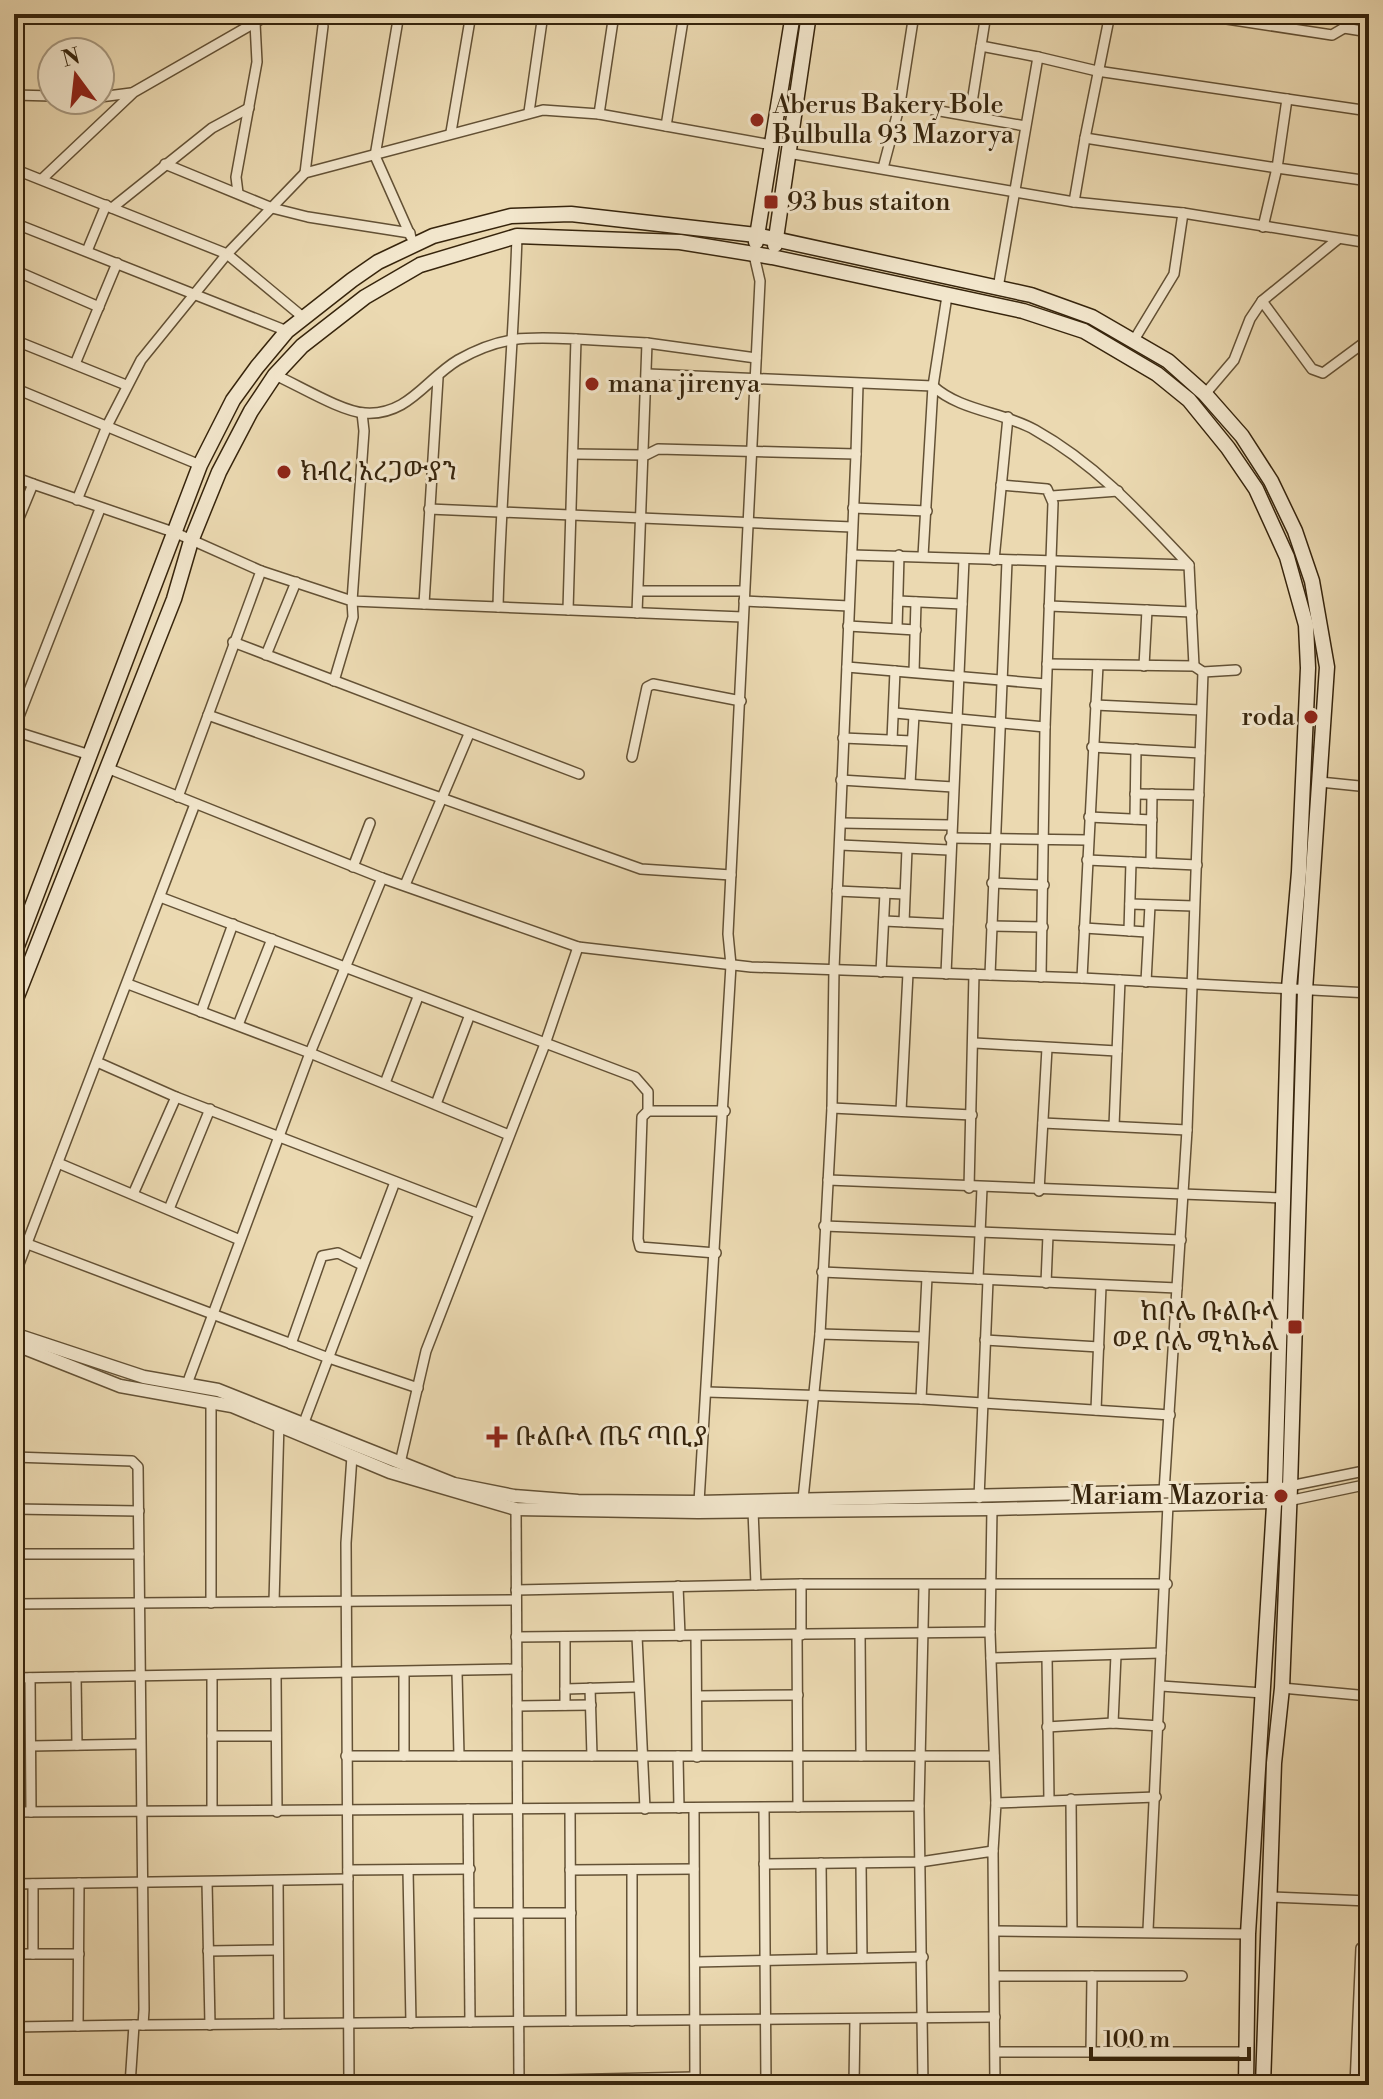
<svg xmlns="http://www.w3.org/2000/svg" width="1383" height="2099" font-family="'Libre Bodoni','Noto Serif Ethiopic',serif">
<rect width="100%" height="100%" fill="#ebd9b1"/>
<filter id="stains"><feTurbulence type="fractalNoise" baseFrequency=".0025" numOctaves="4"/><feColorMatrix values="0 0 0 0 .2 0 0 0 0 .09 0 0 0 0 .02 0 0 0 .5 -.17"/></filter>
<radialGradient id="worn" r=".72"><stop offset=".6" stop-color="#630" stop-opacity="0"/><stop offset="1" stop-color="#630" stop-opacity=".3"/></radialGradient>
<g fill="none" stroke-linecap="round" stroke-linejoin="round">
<g stroke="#635135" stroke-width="12">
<g id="minor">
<polyline points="399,14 375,156 411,237"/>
<polyline points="1110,14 1085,138 1277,168 1263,227"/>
<polyline points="1194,14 1332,35 1344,28 1349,14"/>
<polyline points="1344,28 1369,32"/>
<polyline points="981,46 1038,57"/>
<polyline points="14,95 52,96"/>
<polyline points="100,97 131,93"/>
<polyline points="1287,99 1277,168 1369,181"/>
<polyline points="900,104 1025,126"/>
<polyline points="529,112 543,14"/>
<polyline points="599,114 614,14"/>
<polyline points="970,115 986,14"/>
<polyline points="666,126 684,14"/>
<polyline points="451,132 471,14"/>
<polyline points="788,153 1074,202 1183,213 1369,243"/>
<polyline points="165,164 272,208 308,217 410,233"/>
<polyline points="883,168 900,104 914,14"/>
<polyline points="14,169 227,254 304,318"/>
<polyline points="305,173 323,26"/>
<polyline points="42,179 134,92 270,14"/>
<polyline points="238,193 236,177 257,62 255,23"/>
<polyline points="1074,202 1085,138"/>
<polyline points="112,208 212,128 249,108"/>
<polyline points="14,223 287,331"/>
<polyline points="87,251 106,205"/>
<polyline points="14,270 99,307"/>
<polyline points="998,288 1038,57 1097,71 1369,111"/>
<polyline points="1262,301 1312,369 1323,373 1369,339"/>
<polyline points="576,339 647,343 756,358"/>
<polyline points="14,340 126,385"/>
<polyline points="1134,340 1174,274 1183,213"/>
<polyline points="75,364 117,263"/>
<path d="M648,374L933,386C960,411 1004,412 1035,430C1096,464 1142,515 1189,565L1194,666"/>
<path d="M275,375C298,385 342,412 365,413C408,416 426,379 458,360C502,335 528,337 576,339L568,610"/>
<path d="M438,378L424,604L498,607C501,483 513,360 517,236"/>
<polyline points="14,388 200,465"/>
<polyline points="1205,394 1234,360 1250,319 1262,301 1338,239"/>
<polyline points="362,413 364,431 352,601 424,604"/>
<polyline points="573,454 646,455 658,449 856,454 858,384"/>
<polyline points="14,477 33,484"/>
<polyline points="1001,485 1047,489 1053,503 1045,727 1041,977"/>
<polyline points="1052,496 1118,491"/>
<polyline points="77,500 107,426 141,360 227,254 305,173 543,110 599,114 772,145"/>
<polyline points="853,508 927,511"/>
<polyline points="429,509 852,527"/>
<polyline points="14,530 33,484 176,533 261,571 352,601 353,617 334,681"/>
<polyline points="852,555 1189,565"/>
<polyline points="923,556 933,386 947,296"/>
<polyline points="994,560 1008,417"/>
<polyline points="639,591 744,591"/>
<polyline points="744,601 849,606"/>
<polyline points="898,601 962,604"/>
<polyline points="1049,606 1192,612"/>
<polyline points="498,607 743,617"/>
<polyline points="637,613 647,343"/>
<polyline points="848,626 916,630"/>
<polyline points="897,628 899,555"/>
<polyline points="233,642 579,774"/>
<polyline points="266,655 296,582"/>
<polyline points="1047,664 1194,666 1203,672 1236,670"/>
<polyline points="1144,666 1147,610"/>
<polyline points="847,667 1046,684"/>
<polyline points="914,672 916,602"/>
<polyline points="1095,705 1201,710"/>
<polyline points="895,713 1045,727"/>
<polyline points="208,715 641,869 731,875"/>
<polyline points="14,729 100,509"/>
<polyline points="14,731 90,755"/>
<polyline points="843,738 912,741"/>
<polyline points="892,740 895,671"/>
<polyline points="1092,747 1200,753"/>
<polyline points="632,757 647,687 653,684 741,701"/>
<polyline points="107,768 382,878 578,947 751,967 1082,978 1369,993"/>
<polyline points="841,780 953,787"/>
<polyline points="1320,782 1369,787"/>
<polyline points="910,784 914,715"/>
<polyline points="1135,794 1199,795"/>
<polyline points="178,797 261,571"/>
<polyline points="1089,817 1152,820"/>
<polyline points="1135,819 1136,749"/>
<polyline points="841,823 950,825"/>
<polyline points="950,838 1088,840"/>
<polyline points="840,845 949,850"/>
<polyline points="1087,860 1197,865"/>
<polyline points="1151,863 1152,794"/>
<polyline points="353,867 370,823"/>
<polyline points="992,883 1044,885"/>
<polyline points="405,885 469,734"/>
<polyline points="837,891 904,894"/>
<polyline points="160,897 635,1077 648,1092 648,1111 642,1117 638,1239 640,1247 716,1253"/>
<polyline points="1130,904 1194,906"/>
<polyline points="884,921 948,924"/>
<polyline points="904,922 907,849"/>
<polyline points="991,926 1043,927"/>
<polyline points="1084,928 1147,932"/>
<polyline points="1129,931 1131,862"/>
<polyline points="881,972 885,893"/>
<polyline points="946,974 964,559"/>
<polyline points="990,975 1007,561"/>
<polyline points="1082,978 1098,665"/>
<polyline points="1146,982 1150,905"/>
<polyline points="128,984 310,1053 509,1135"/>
<polyline points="201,1012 233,924"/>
<polyline points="238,1025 272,939"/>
<polyline points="975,1043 1117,1051"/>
<polyline points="97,1062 176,1097 477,1213"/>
<polyline points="385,1083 418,997"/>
<polyline points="436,1104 469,1017"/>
<polyline points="832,1108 972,1115"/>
<polyline points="648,1111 725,1111"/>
<polyline points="901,1111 908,973"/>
<polyline points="1043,1123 1187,1130"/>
<polyline points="1114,1126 1120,980"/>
<polyline points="58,1163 240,1240"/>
<polyline points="828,1180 1282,1198"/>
<polyline points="969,1188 974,974"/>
<polyline points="1039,1191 1047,1048"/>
<polyline points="134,1192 176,1097"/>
<polyline points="169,1209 210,1109"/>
<polyline points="824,1226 1181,1240"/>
<polyline points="25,1243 326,1357 418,1388"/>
<polyline points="822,1272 1177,1288"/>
<polyline points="14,1277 195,804"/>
<polyline points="978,1279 982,1188"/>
<polyline points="1046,1283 1048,1235"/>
<polyline points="820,1334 922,1337"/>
<polyline points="985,1340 1099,1347"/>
<polyline points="291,1344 322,1256 338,1253 362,1265"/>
<polyline points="187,1384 310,1053 382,878"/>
<polyline points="707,1392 921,1399 1170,1415"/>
<polyline points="921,1399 927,1277"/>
<polyline points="211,1402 211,1603"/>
<polyline points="1096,1410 1101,1286"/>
<polyline points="303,1425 395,1182"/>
<polyline points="14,1457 132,1461 138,1467 144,2010 143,2025 134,2025 130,2085"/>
<polyline points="400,1463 426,1351 545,1044 578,947"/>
<polyline points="1275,1489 1369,1470"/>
<polyline points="1164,1492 1187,1130 1203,672"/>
<polyline points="979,1498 988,1280"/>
<polyline points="803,1499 820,1334 832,1108 834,969 856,454"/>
<polyline points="1288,1501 1369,1484"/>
<polyline points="699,1502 731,965 728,934 760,281 754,255"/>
<polyline points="14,1509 139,1511"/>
<polyline points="516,1509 519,2085"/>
<polyline points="992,1509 990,1632 996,1803"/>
<polyline points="753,1510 756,1585"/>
<polyline points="14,1554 139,1554"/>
<polyline points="801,1584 801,1635"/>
<polyline points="678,1586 680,1636"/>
<polyline points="516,1590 801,1584 1167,1584"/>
<polyline points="274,1602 279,1422"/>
<polyline points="14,1604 516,1600"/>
<polyline points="860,1634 861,1756"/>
<polyline points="797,1635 798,1807"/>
<polyline points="637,1636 645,1809"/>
<polyline points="696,1636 697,1757"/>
<polyline points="516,1637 990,1632"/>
<polyline points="565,1637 565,1705"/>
<polyline points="1047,1657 1049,1800"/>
<polyline points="991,1658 1161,1653"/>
<polyline points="457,1673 459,1756"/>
<polyline points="276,1676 277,1812"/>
<polyline points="76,1677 77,1745"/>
<polyline points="14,1678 517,1669"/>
<polyline points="30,1678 31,1812"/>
<polyline points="1161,1686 1263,1693"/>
<polyline points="590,1688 592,1756"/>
<polyline points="1282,1688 1369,1696"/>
<polyline points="565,1689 638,1687"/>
<polyline points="697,1696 798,1695"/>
<polyline points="517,1706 591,1705"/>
<polyline points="1113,1723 1116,1655"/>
<polyline points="1047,1727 1113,1723 1160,1726"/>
<polyline points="212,1736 276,1736"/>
<polyline points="31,1746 140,1744"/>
<polyline points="346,1756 994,1756"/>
<polyline points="404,1756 404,1674"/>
<polyline points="678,1756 679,1808"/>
<polyline points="1071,1799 1072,1930"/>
<polyline points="694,1808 695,2085"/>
<polyline points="764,1808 766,2085"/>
<polyline points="468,1809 470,2022"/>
<polyline points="570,1809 571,2021"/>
<polyline points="212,1810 212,1676"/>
<polyline points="14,1812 919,1806"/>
<polyline points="993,1851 996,1803 1156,1797"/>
<polyline points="821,1863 822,1958"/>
<polyline points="861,1863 862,1958"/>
<polyline points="764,1864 920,1862 993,1851 995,2085"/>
<polyline points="348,1870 470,1869"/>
<polyline points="408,1870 411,2023"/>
<polyline points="570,1870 694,1869"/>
<polyline points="632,1870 632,2021"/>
<polyline points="278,1881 279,2024"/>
<polyline points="207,1882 210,2025"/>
<polyline points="14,1884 348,1879"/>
<polyline points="1272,1897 1369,1901"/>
<polyline points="470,1913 571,1913"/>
<polyline points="1148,1930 1168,1504"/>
<polyline points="995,1931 1248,1934"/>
<polyline points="208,1951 278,1950"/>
<polyline points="14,1954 79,1954"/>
<polyline points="33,1954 33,1884"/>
<polyline points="695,1962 923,1957"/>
<polyline points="995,1976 1182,1976"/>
<polyline points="143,2025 995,2017"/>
<polyline points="78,2026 79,1883"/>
<polyline points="14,2027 134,2025"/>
<polyline points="1091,2051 1092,1976"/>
<polyline points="996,2052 1246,2052"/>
<polyline points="1356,2075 1369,2076"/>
<polyline points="14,2081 468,2082 695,2077"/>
<polyline points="349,2084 346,1543 352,1456"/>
<polyline points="854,2085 855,2019"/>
<polyline points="923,2085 919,1806 924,1585"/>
<polyline points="1355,2085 1361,1948"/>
</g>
</g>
<g stroke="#635135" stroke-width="15">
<g id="tertiary">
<polyline points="14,1334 144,1377 218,1390 454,1484 514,1496 578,1501 699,1502 1275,1489"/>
<polyline points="14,1344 120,1386 232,1406 390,1472 516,1509 698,1512 992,1509 1273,1502"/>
</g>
</g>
<g stroke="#36240c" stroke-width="17">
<g id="secondary">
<polyline points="756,242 793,14"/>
<polyline points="775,245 809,14"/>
<polyline points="14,954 200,465 233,400 257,367 287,331 352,280 378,262 433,236 511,216 571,214 756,235 1031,295 1092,317 1168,361 1205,394 1242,436 1271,481 1295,531 1312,581 1327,667 1305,990 1290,1487 1282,1688 1274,1763 1263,2085"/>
<polyline points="14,1004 174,599 191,541 219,472 251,411 275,375 302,346 365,297 420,265 517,236 680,242 772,257 1023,311 1084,331 1157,374 1189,400 1228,448 1256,489 1287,557 1306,625 1308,668 1299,872 1289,988 1275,1489 1248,1934 1246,2085"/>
</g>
</g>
<use href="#minor" stroke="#f2e6cc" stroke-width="9"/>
<use href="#tertiary" stroke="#f2e6cc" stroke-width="12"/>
<use href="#secondary" stroke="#f2e6cc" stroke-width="14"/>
</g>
<g fill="#8f2418" stroke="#f2e6cc" stroke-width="3">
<circle cx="757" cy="120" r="8"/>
<rect x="763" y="194" width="16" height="16" rx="4"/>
<circle cx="592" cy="384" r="8"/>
<circle cx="284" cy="472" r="8"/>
<circle cx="1311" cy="717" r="8"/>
<rect x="1287" y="1319" width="16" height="16" rx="4"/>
<path d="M493 1425h8v8h8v8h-8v8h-8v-8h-8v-8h8z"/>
<circle cx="1281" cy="1496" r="8"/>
</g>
<g text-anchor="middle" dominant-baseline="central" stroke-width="6" stroke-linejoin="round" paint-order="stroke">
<g font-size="26" fill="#36240c" stroke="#f2e6cc" text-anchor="start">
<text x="773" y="105">Aberus Bakery Bole<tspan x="773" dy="30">Bulbulla 93 Mazorya</tspan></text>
<text x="787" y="202">93 bus staiton</text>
<text x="608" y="384">mana jirenya</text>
<text x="300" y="472">ክብረ አረጋውያን</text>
<text x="1295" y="717" text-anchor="end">roda</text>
<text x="1279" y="1312" text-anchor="end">ከቦሌ ቡልቡላ<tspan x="1279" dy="30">ወደ ቦሌ ሚካኤል</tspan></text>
<text x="515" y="1437">ቡልቡላ ጤና ጣቢያ</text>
<text x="1265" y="1496" text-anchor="end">Mariam Mazoria</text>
</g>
</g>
<rect width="1383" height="2099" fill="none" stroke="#ebd9b1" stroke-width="48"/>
<rect x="16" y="16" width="1351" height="2067" fill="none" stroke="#36240c" stroke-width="4"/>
<rect x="24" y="24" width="1335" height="2051" fill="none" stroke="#36240c" stroke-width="2"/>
<g transform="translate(76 76) rotate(345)"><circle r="38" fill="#f2e6cc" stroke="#a7987f" stroke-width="2"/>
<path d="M0-6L14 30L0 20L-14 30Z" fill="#8f2418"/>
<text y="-12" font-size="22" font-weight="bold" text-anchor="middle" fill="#36240c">N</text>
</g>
<path d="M1091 2047v12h158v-12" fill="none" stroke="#36240c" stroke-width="4"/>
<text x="1103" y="2047" font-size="24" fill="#36240c" stroke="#f2e6cc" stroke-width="6" paint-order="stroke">100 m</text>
<rect width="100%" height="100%" filter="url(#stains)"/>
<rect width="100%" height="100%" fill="url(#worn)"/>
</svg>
